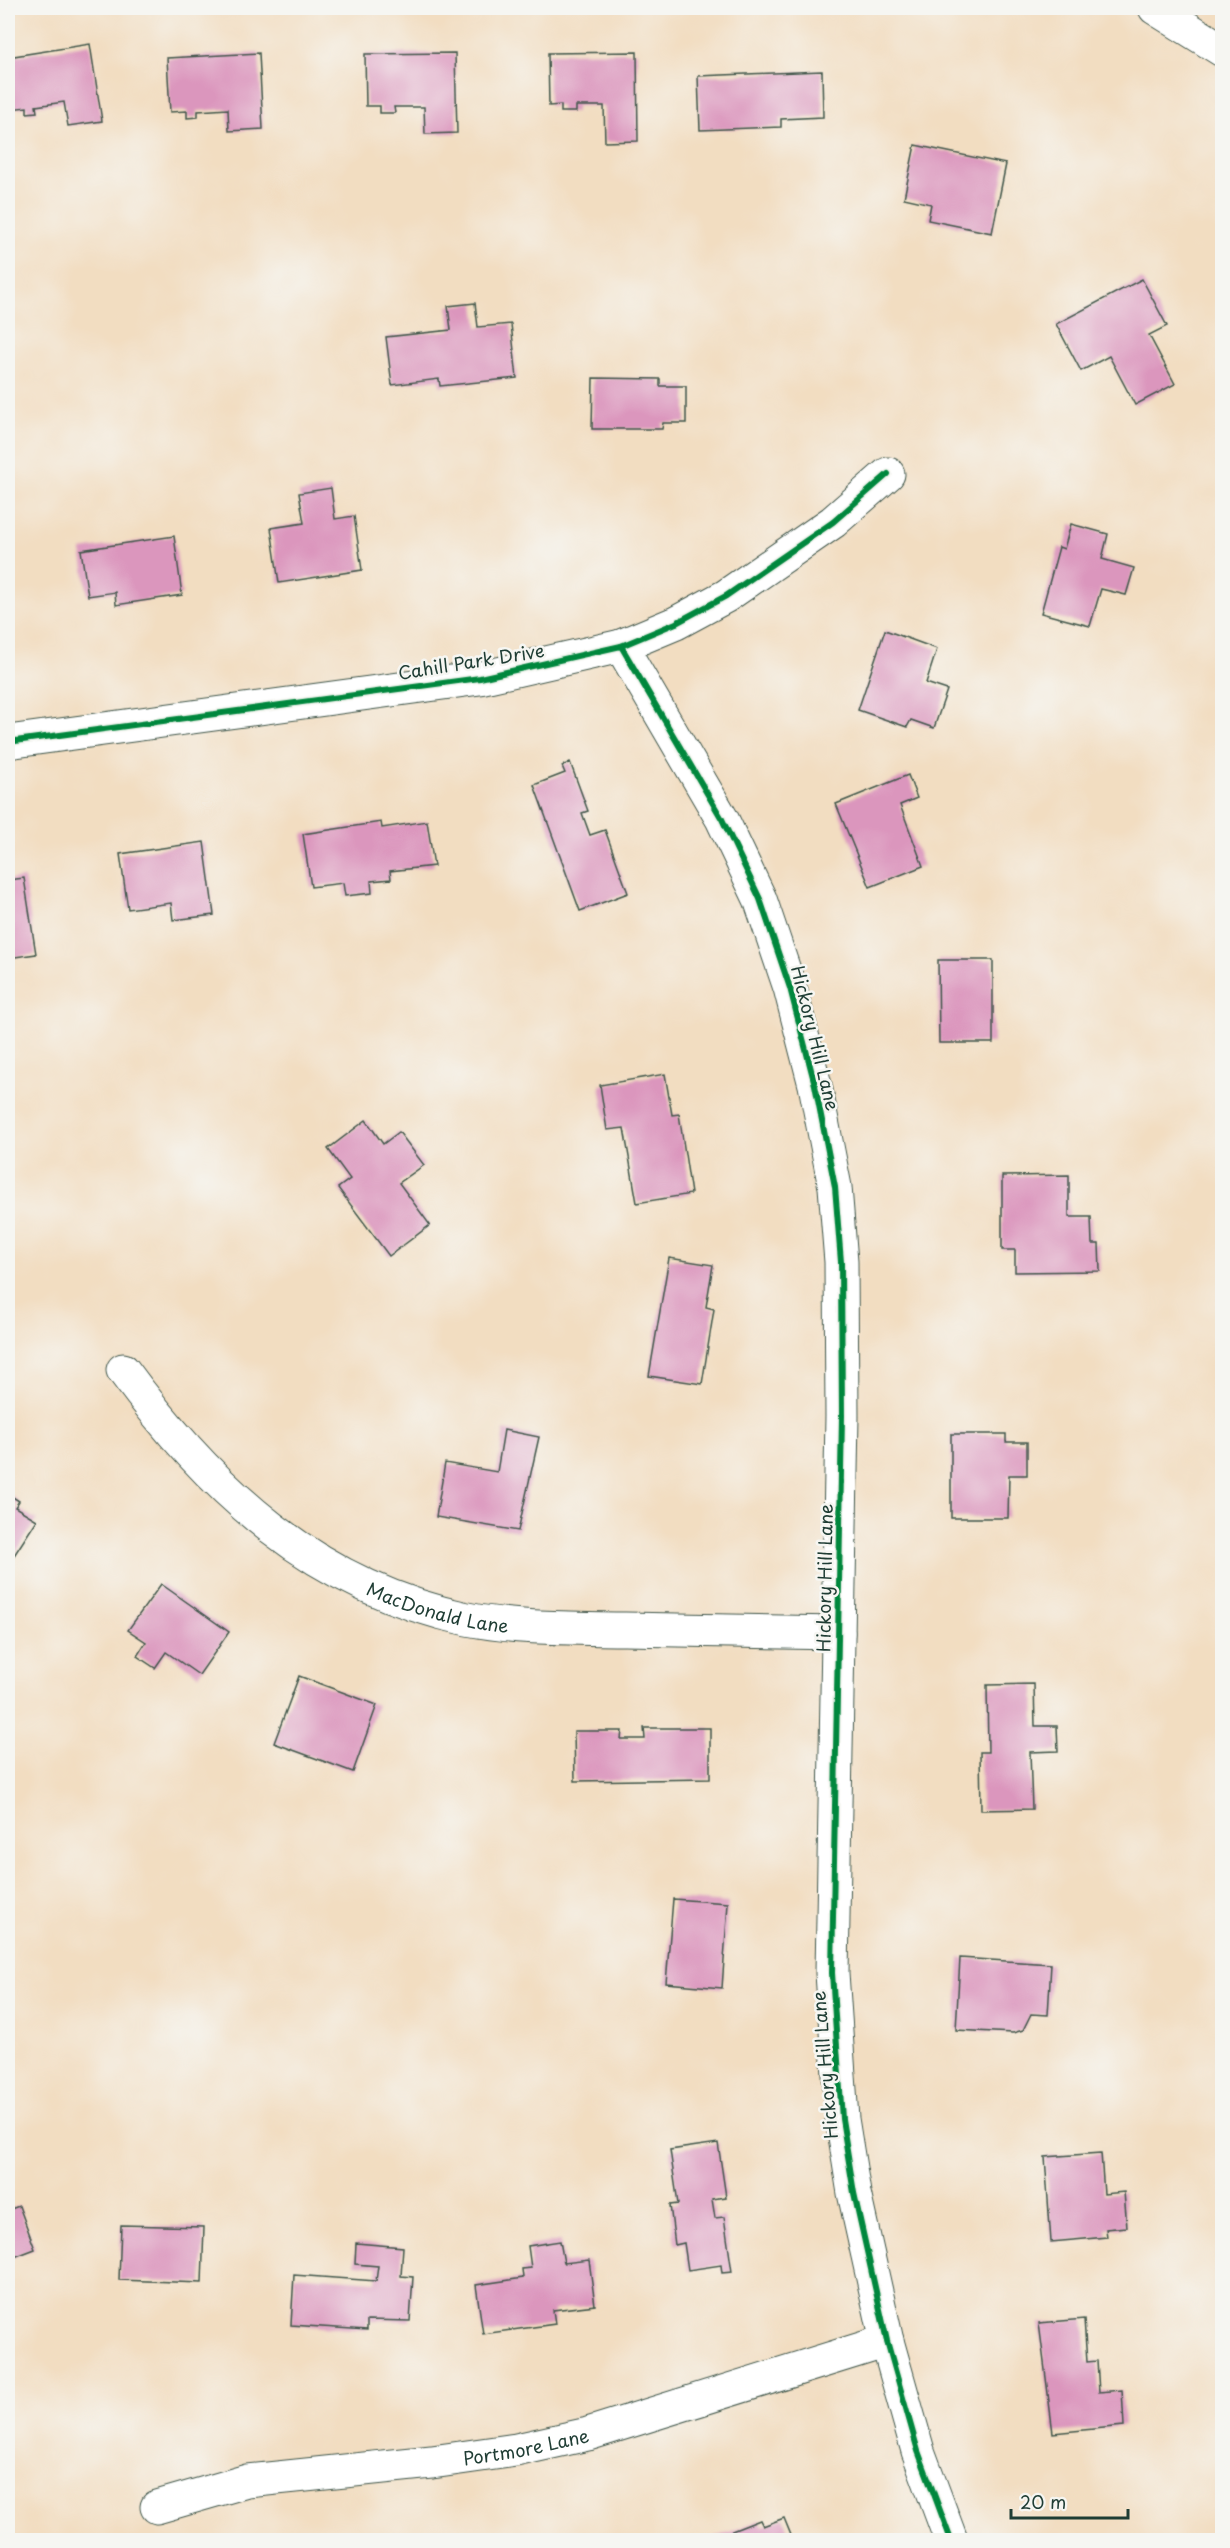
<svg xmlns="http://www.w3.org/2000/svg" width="1230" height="2548" font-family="'Playpen Sans',sans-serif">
<rect width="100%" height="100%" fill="#f6f6f2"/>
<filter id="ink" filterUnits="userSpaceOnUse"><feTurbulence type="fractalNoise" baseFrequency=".0167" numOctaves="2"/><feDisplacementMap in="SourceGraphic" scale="12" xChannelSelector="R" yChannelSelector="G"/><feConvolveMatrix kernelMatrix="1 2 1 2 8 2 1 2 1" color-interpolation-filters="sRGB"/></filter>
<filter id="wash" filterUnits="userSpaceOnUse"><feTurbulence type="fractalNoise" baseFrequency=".008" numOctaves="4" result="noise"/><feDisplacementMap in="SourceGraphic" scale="24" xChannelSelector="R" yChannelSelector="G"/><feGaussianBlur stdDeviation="1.35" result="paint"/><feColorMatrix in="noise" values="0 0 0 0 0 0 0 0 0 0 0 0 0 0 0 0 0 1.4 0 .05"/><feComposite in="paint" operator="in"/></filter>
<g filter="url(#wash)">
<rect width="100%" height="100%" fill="#f2ddc1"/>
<g id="blocks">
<g fill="#db96bd">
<polygon points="90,44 102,121 68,126 64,102 36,106 37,112 27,113 27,107 10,109 8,57"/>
<polygon points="637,52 638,141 605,142 604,106 576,106 576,112 561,112 561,105 549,106 548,53"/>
<polygon points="259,53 263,129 229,131 228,109 198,111 198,117 187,118 187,111 170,112 167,58"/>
<polygon points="455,53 457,133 425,134 424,107 394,107 395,113 380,113 380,106 366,106 365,54"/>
<polygon points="822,71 823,117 781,119 781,127 700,130 698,76"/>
<polygon points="915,145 1006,164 992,233 928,220 931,204 904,198"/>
<polygon points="1142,279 1167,326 1149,335 1175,384 1135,405 1109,356 1081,371 1056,324"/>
<polygon points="475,303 478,327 511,324 517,378 440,386 439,379 392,385 386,337 451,330 448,306"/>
<polygon points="593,378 660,379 660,386 686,386 686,423 663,423 662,429 592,429"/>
<polygon points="331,488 335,519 354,516 362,570 279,583 271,528 304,523 299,493"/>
<polygon points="1071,524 1108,534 1102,559 1134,568 1126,595 1101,589 1090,626 1041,613 1059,547 1064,549"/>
<polygon points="174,536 182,595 116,605 115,592 88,596 81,550"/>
<polygon points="885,630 937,649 926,683 947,690 934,728 911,720 907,727 858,710"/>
<polygon points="570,762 588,811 582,813 590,835 605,830 628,893 580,911 534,785 565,773 562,766"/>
<polygon points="908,775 917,798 900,805 923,866 870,887 836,804"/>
<polygon points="427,821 434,866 390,871 391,879 371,881 372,893 345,896 343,883 311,887 303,834 381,822 382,828"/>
<polygon points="204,842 214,915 173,920 171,903 128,909 120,854"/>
<polygon points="24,878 36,954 8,958 8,880"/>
<polygon points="938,960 993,960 993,1043 939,1043"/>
<polygon points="665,1074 672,1115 679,1114 691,1194 637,1203 624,1128 607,1130 600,1085"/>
<polygon points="366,1120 383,1144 399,1132 424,1165 399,1183 430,1225 389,1256 338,1188 350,1179 328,1149"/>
<polygon points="1069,1175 1069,1217 1091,1217 1092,1244 1099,1244 1100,1271 1015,1272 1015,1250 1002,1250 1002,1176"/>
<polygon points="669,1258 713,1265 706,1307 714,1309 702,1384 649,1376"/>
<polygon points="504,1430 539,1437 518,1531 436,1517 445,1463 497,1472"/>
<polygon points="951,1434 1006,1434 1006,1442 1027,1442 1027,1475 1009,1475 1008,1518 951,1518"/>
<polygon points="8,1494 19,1501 15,1507 37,1520 13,1557 8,1554"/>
<polygon points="161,1584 229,1632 199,1675 166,1652 155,1668 137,1656 146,1642 128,1630"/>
<polygon points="299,1676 377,1705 353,1772 274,1743"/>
<polygon points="1034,1684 1035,1726 1057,1726 1058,1751 1030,1752 1032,1809 981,1810 980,1752 988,1752 987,1685"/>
<polygon points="644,1728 710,1728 710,1779 575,1781 574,1731 622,1731 621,1739 645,1739"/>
<polygon points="673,1899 728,1903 722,1988 666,1983"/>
<polygon points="960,1958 1051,1964 1048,2015 1031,2014 1023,2030 1013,2033 956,2030"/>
<polygon points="718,2143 726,2197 712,2199 715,2218 724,2217 732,2272 722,2273 721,2265 688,2270 684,2243 675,2245 670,2205 678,2204 670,2150"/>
<polygon points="1101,2153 1104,2194 1124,2192 1127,2227 1106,2229 1107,2237 1051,2242 1045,2157"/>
<polygon points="19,2206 35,2249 9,2259 11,2265 8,2266 8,2210"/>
<polygon points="121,2225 204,2227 202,2283 119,2280"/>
<polygon points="560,2241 564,2263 589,2260 595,2305 553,2310 555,2324 483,2334 476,2285 523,2278 522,2269 531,2268 528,2246"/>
<polygon points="356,2243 403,2247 401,2276 413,2277 410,2321 367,2320 367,2330 291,2325 294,2275 376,2281 378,2266 355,2264"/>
<polygon points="1084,2319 1087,2362 1097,2361 1099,2392 1122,2390 1124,2426 1053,2433 1039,2323"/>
<polygon points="784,2518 793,2540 709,2540 760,2520 763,2526"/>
</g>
</g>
</g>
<g filter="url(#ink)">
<use href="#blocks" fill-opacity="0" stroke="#3f5549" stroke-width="1.5"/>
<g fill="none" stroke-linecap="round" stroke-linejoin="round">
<g stroke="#3f5549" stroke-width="35">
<g id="street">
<polyline points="621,646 722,819 760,899 790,988 815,1085 835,1187 841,1262 842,1416 832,1973 842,2119 854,2193 887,2341 918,2451 951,2540"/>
<polyline points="8,742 480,678 621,646 676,623 726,596 833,522 888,474"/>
<path id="s1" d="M123,1370C211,1490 315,1587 467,1619C518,1629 573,1628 625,1629C696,1631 767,1632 838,1633"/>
<path id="s2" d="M157,2507L247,2481L432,2462L516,2450L588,2434L887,2341"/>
</g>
</g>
<g stroke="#3f5549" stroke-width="35">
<polyline id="secondary" points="1155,8 1222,50"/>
</g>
<use href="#street" stroke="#fff" stroke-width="33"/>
<use href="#secondary" stroke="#fff" stroke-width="33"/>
<g stroke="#f6f6f2" stroke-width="10">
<g id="cycleway">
<polyline points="621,646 722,819 760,899 790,988 815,1085 835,1187 841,1262 842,1416 832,1973 842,2119 854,2193 887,2341 918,2451 951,2540"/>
<polyline points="8,742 480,678 621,646 676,623 726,596 833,522 888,474"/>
</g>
</g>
<use href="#cycleway" stroke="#00873e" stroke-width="6"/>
</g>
</g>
<g text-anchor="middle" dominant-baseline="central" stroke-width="5" stroke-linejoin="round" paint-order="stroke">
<g font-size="18" fill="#1f3d34" stroke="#f6f6f2">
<text transform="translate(471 661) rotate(-9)">Cahill Park Drive</text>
<text transform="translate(816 1038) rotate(76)">Hickory Hill Lane</text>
<text transform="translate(824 1578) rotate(-89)">Hickory Hill Lane</text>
<text stroke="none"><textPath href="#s1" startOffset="404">MacDonald Lane</textPath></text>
<text transform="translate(824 2065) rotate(-95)">Hickory Hill Lane</text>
<text stroke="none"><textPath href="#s2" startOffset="375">Portmore Lane</textPath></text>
</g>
</g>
<rect width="1230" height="2548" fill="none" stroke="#f6f6f2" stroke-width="30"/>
<path d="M1011 2509v9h117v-9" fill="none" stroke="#1f3d34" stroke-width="3"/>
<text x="1020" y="2509" font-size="18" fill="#1f3d34" stroke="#f6f6f2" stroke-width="4.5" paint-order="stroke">20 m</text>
</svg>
